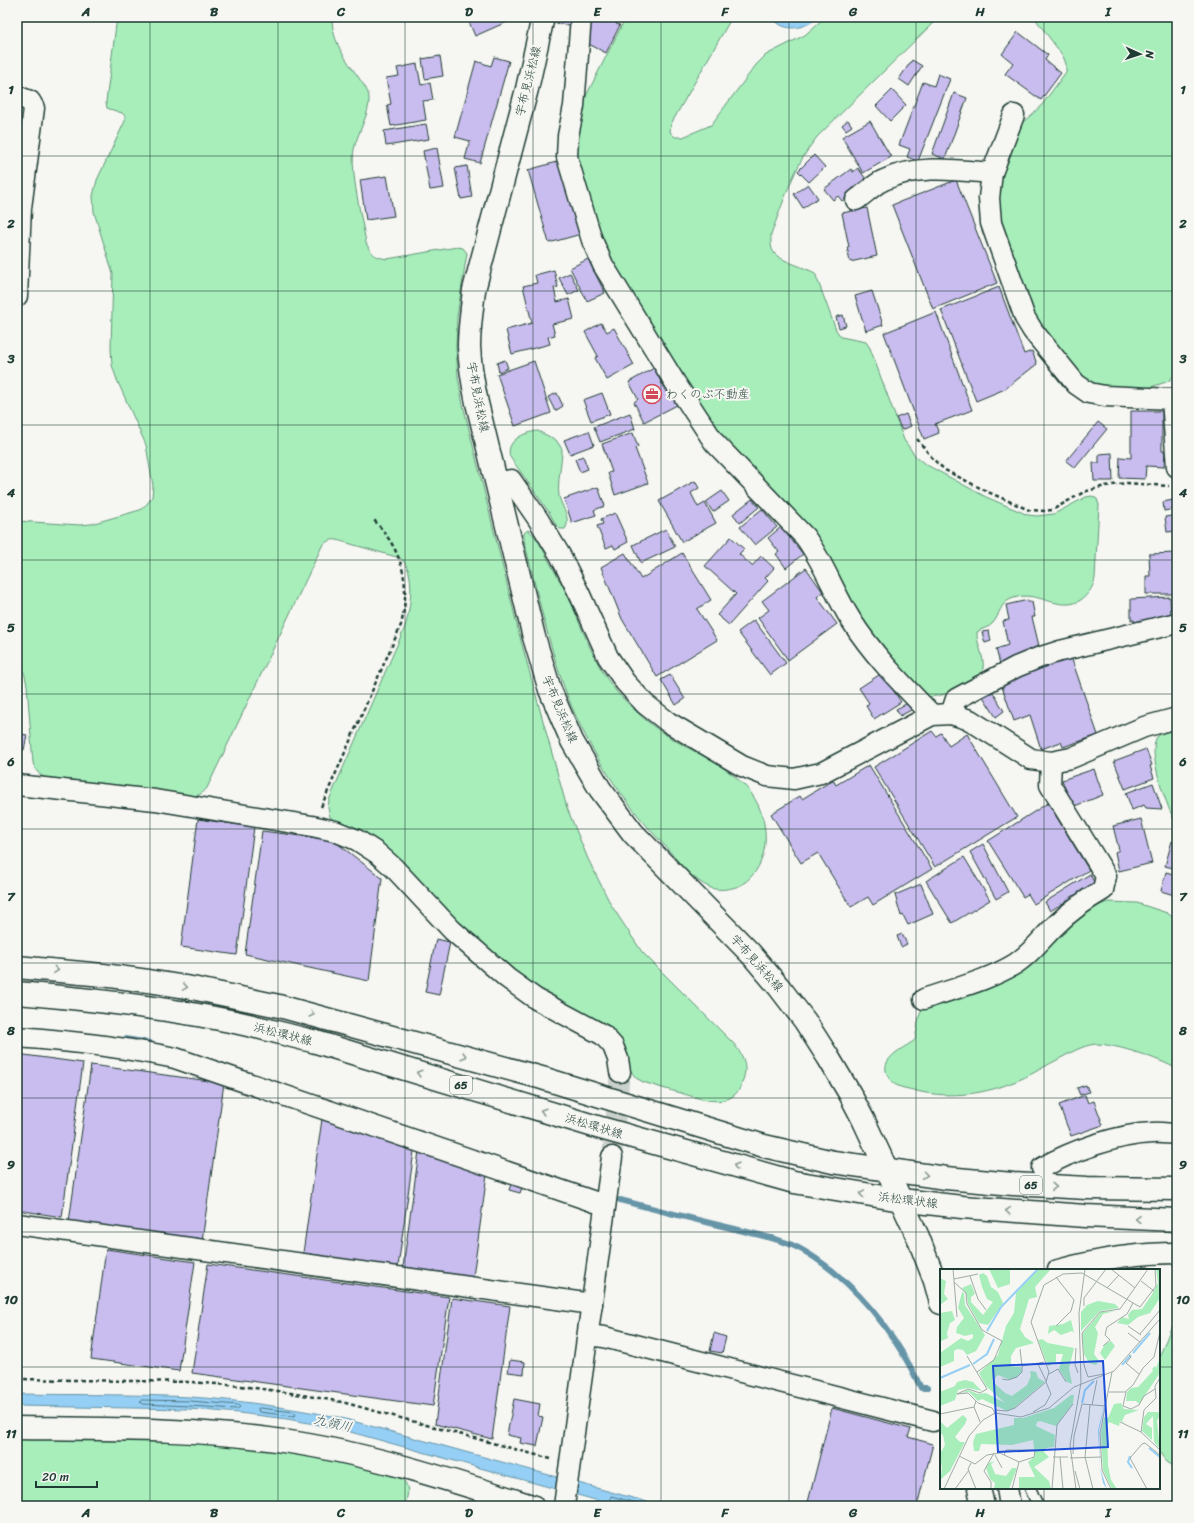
<svg xmlns="http://www.w3.org/2000/svg" width="1194" height="1523" font-family="Sriracha,'Klee One',sans-serif">
<rect width="100%" height="100%" fill="#f6f6f2"/>
<filter id="ink" filterUnits="userSpaceOnUse"><feTurbulence type="fractalNoise" baseFrequency=".025" numOctaves="2"/><feDisplacementMap in="SourceGraphic" scale="8" xChannelSelector="R" yChannelSelector="G"/><feConvolveMatrix kernelMatrix="1 2 1 2 8 2 1 2 1" color-interpolation-filters="sRGB"/></filter>
<g filter="url(#ink)">
<g fill="#a7eebb" stroke="#639678">
<path d="M117,17H332C332,42 345,58 359,78C363,84 369,91 369,99C370,113 357,134 354,149C350,173 362,218 366,243C372,255 375,257 387,259L457,247L463,248L467,253L457,317L456,347L458,377L463,405L521,641L567,808L588,859L611,905L642,952L734,1044C743,1056 748,1065 743,1080C735,1111 703,1100 681,1093C668,1090 656,1086 643,1082L636,1078L630,1070L621,1043L531,985L330,817L328,808L329,800L405,627C410,610 417,570 400,558L337,540C330,539 327,541 322,546L207,788C202,794 198,796 190,797L106,785L48,779C39,775 36,772 33,763L27,685L24,672L17,662V521L80,525L91,524L140,510L147,504L152,497L153,486L146,445L117,380L112,365L111,348L113,274L94,212L93,196L97,180L125,121V116L122,113L107,108L106,102Z"/>
<path d="M626,17H732L671,124L670,132L675,137H683L711,125L756,65L766,55L805,35L825,17H939L817,137C794,165 784,201 771,234C771,240 770,247 774,253C781,261 804,267 815,273L836,330L841,337L866,342L870,348L904,440L916,457L925,464L986,497L1028,515L1037,516L1054,514L1086,497L1092,496L1097,499L1099,505L1095,578C1093,590 1082,604 1068,604C1048,605 1033,590 1011,599C999,604 1000,615 993,623C989,628 982,628 977,632C976,644 985,656 983,669C980,682 939,700 927,696C920,694 913,685 907,681L719,438L608,262L579,177L574,137L581,108L587,94Z"/>
<polygon points="1034,17 1177,17 1177,371 1169,381 1148,388 1092,386 1081,378 1031,314 999,221 999,175 1021,124 1041,106 1066,72 1066,64 1063,56"/>
<path d="M538,431L556,440L562,449C562,464 557,481 559,496C561,506 572,519 565,529H560L556,525L549,512L510,457C505,441 524,432 538,431Z"/>
<path d="M528,530C538,537 544,552 550,563C557,576 565,589 571,603C584,633 595,665 616,691C630,706 645,721 663,733C691,752 730,765 751,793C771,820 772,866 741,885C733,889 720,891 711,888C692,880 678,861 665,846C621,800 584,744 563,684C547,637 536,588 524,540V533Z"/>
<path d="M1177,728V825C1168,811 1146,751 1157,737C1162,732 1171,730 1177,728Z"/>
<path d="M1108,902L1137,903L1167,913L1177,920V1069C1160,1059 1116,1044 1096,1044C1082,1045 1067,1055 1055,1061C1040,1069 1026,1078 1011,1083C981,1095 945,1099 913,1090C900,1087 890,1086 886,1071C883,1056 906,1047 915,1040L919,1017L922,1008L987,982L1082,911Z"/>
<polygon points="1177,1321 1177,1468 1167,1462 1159,1452 1159,1358 1170,1330"/>
<path d="M17,1437L140,1439L283,1450L395,1474C410,1483 410,1491 404,1506H17Z"/>
</g>
<g fill="#95cff5" stroke="#6695a8">
<path d="M772,17H818C805,29 784,34 772,17Z"/>
<path d="M17,1394C75,1395 133,1394 190,1397C240,1400 289,1408 338,1417L662,1506H617L336,1428L287,1419L239,1413L189,1409L17,1406Z"/>
</g>
<g fill="none" stroke-linecap="round" stroke-linejoin="round">
<g stroke="#4e7781" stroke-width="1">
<polygon points="142,1400 190,1401 238,1405 240,1407 237,1409 190,1406 142,1404 140,1402"/>
<polygon points="260,1408 294,1412 296,1415 293,1416 259,1412 258,1409"/>
<polyline points="614,1506 614,1502 610,1499 611,1496 647,1506"/>
</g>
<g stroke="#6695a8" stroke-width="6">
<polyline points="125,1039 150,1043"/>
<path d="M620,1200C658,1210 696,1220 735,1229C758,1235 783,1239 804,1251C815,1257 825,1265 834,1272C872,1304 900,1343 921,1388H927"/>
</g>
</g>
<g fill="#c9bcee" stroke="#1f3d34">
<polygon points="467,17 518,17 475,36"/>
<polygon points="557,17 572,17 571,25 557,24"/>
<polygon points="592,17 620,17 616,24 620,25 606,53 581,40"/>
<polygon points="1018,32 1048,55 1045,60 1061,73 1041,100 1005,74 1013,63 1002,54"/>
<polygon points="440,56 443,76 425,79 422,59"/>
<polygon points="494,57 509,61 480,163 465,159 470,141 455,137 476,61 491,66"/>
<polygon points="912,60 922,66 909,86 899,79"/>
<polygon points="417,64 421,85 430,83 433,100 423,101 426,120 391,126 387,105 391,104 386,78 399,76 397,68"/>
<polygon points="938,74 950,79 918,161 907,157 910,149 899,145 923,82 934,86"/>
<polygon points="892,90 906,105 890,121 876,106"/>
<polygon points="954,93 967,98 945,159 932,154"/>
<polygon points="848,120 852,126 846,130 842,125"/>
<polygon points="870,121 891,157 863,173 842,137"/>
<polygon points="426,124 429,139 386,146 384,131"/>
<polygon points="437,148 444,188 430,190 423,151"/>
<polygon points="814,155 825,167 809,182 798,171"/>
<polygon points="560,161 581,234 549,243 528,170"/>
<polygon points="467,166 472,197 461,199 455,168"/>
<polygon points="858,168 868,182 842,201 838,196 833,200 824,189 851,169 853,172"/>
<polygon points="387,176 394,216 366,220 360,180"/>
<polygon points="956,180 997,283 933,309 892,205"/>
<polygon points="808,184 818,198 803,208 794,194"/>
<polygon points="867,208 877,256 850,262 847,247 849,247 842,213"/>
<polygon points="588,259 605,293 587,301 570,268"/>
<polygon points="554,270 558,287 554,288 557,302 569,299 574,319 552,324 555,335 548,337 550,344 512,354 506,330 532,323 523,286 537,283 535,275"/>
<polygon points="570,273 579,290 568,295 559,278"/>
<polygon points="999,287 1024,354 1032,351 1037,364 1005,389 976,401 941,310"/>
<polygon points="872,291 883,325 866,331 855,296"/>
<polygon points="936,312 972,410 935,424 939,433 924,439 884,333"/>
<polygon points="843,315 846,326 839,328 836,317"/>
<polygon points="601,323 607,332 614,328 634,365 607,380 595,358 598,356 585,332"/>
<polygon points="505,360 508,368 499,372 497,363"/>
<polygon points="534,361 551,413 515,426 497,374"/>
<polygon points="654,368 666,392 671,389 679,404 644,422 634,402 638,399 629,382"/>
<polygon points="557,393 563,406 555,411 548,397"/>
<polygon points="602,393 610,414 591,421 583,400"/>
<polygon points="1131,411 1162,411 1162,451 1165,451 1164,467 1146,466 1145,479 1119,478 1120,457 1131,458"/>
<polygon points="630,413 635,429 600,442 594,427"/>
<polygon points="906,414 911,426 902,430 896,418"/>
<polygon points="1098,422 1107,429 1075,468 1066,461"/>
<polygon points="589,431 594,445 570,454 564,440"/>
<polygon points="633,433 638,447 635,448 648,483 615,495 608,473 612,472 602,444"/>
<polygon points="1112,453 1113,481 1094,481 1093,463 1099,463 1099,454"/>
<polygon points="583,456 588,469 580,472 575,459"/>
<polygon points="695,481 699,488 691,493 698,507 705,503 716,523 682,542 659,501"/>
<polygon points="598,487 605,506 594,510 596,515 572,523 564,499"/>
<polygon points="722,491 729,501 713,512 706,502"/>
<polygon points="752,499 759,507 740,523 733,514"/>
<polygon points="1173,500 1174,509 1164,511 1163,502"/>
<polygon points="762,509 777,527 755,545 740,527"/>
<polygon points="615,513 628,542 615,549 613,545 606,548 597,526 603,524 601,519"/>
<polygon points="1177,515 1177,531 1167,532 1165,517"/>
<polygon points="781,527 803,554 786,568 776,554 779,552 768,538"/>
<polygon points="666,529 675,547 641,563 633,545"/>
<polygon points="731,537 744,549 739,554 752,566 761,556 774,568 765,578 768,581 729,625 717,615 736,594 705,566"/>
<polygon points="625,553 641,579 682,553 711,600 697,609 717,640 657,677 622,619 601,567"/>
<polygon points="1177,553 1177,594 1146,594 1146,576 1150,576 1149,554"/>
<polygon points="806,568 823,592 817,597 837,624 788,660 758,618 769,610 762,601"/>
<polygon points="1170,597 1171,618 1148,619 1149,623 1134,624 1134,620 1131,620 1131,599"/>
<polygon points="1028,600 1028,602 1032,602 1035,617 1032,617 1039,646 1035,647 1036,652 1016,660 1000,664 996,649 1008,645 1003,621 1009,620 1006,605"/>
<polygon points="754,620 786,663 770,675 738,632"/>
<polygon points="989,631 991,641 985,643 982,632"/>
<polygon points="1071,657 1098,735 1063,747 1061,742 1041,749 1030,715 1014,721 1001,684 1017,678 1016,676"/>
<polygon points="882,673 901,702 874,719 866,706 869,703 859,688"/>
<polygon points="670,675 685,699 676,705 661,680"/>
<polygon points="991,689 1004,711 996,717 982,695"/>
<polygon points="908,703 911,710 900,716 896,709"/>
<polygon points="17,715 21,716 17,736"/>
<polygon points="932,731 936,736 941,733 949,746 967,734 1017,817 935,867 874,767"/>
<polygon points="20,734 27,735 24,750 17,748"/>
<polygon points="1146,749 1152,765 1150,766 1154,778 1125,789 1114,761"/>
<polygon points="869,765 932,869 873,905 868,897 851,907 818,853 801,863 771,814 800,796 802,799 833,780 836,785"/>
<polygon points="1094,769 1103,795 1072,807 1062,780"/>
<polygon points="1153,783 1162,809 1146,808 1144,805 1132,810 1126,793"/>
<polygon points="1048,803 1089,870 1034,904 1028,894 1023,897 988,841"/>
<polygon points="198,819 254,827 237,955 181,947"/>
<polygon points="1141,819 1152,863 1119,871 1115,852 1119,850 1113,826"/>
<polygon points="262,831 333,840 382,878 369,981 245,954"/>
<polygon points="1172,841 1177,843 1177,869 1165,866"/>
<polygon points="983,844 1008,892 996,899 970,852"/>
<polygon points="964,857 990,900 952,923 926,881"/>
<polygon points="1166,872 1177,875 1177,885 1174,895 1161,891"/>
<polygon points="1090,874 1095,884 1050,911 1045,902"/>
<polygon points="921,884 933,914 908,925 903,915 901,916 895,895"/>
<polygon points="902,934 907,944 901,947 897,936"/>
<polygon points="436,939 450,942 439,995 425,992"/>
<polygon points="17,1054 83,1063 62,1217 17,1210"/>
<polygon points="91,1065 224,1083 202,1241 69,1222"/>
<polygon points="1086,1085 1089,1092 1080,1095 1077,1088"/>
<polygon points="1085,1095 1088,1103 1094,1101 1103,1125 1071,1136 1059,1105"/>
<polygon points="322,1119 414,1151 398,1267 303,1253"/>
<polygon points="419,1151 487,1174 473,1277 403,1267"/>
<polygon points="512,1181 523,1185 520,1193 509,1190"/>
<polygon points="106,1249 195,1262 179,1371 91,1359"/>
<polygon points="208,1264 449,1297 433,1406 192,1373"/>
<polygon points="452,1298 510,1306 492,1439 435,1424"/>
<polygon points="714,1333 726,1337 722,1353 710,1351"/>
<polygon points="510,1360 525,1362 524,1374 508,1372"/>
<polygon points="514,1399 540,1404 538,1416 543,1417 537,1446 520,1443 521,1438 507,1435"/>
<polygon points="832,1408 911,1429 908,1437 933,1444 917,1506 807,1506"/>
</g>
<g fill="none" stroke-linecap="round" stroke-linejoin="round">
<polyline stroke="#cbd1cc" stroke-width="20" stroke-dasharray="20 10" stroke-linecap="butt" points="612,1157 620,1072"/>
<g stroke="#1f3d34" stroke-width="13">
<polyline id="lane" points="1030,1488 1038,1506"/>
</g>
<g stroke="#1f3d34" stroke-width="23">
<g id="street">
<path d="M581,17L574,106L568,136L567,157L592,240L603,265L676,384L714,442L805,537C824,563 834,593 851,620C873,655 903,685 932,715"/>
<polyline points="17,96 30,101 34,108 21,208 17,296"/>
<polyline points="1014,115 992,173 989,198 991,223 1025,318 1033,331 1076,384 1089,393 1105,396 1172,399 1177,467"/>
<path d="M856,200C865,194 874,184 884,180C917,164 957,170 992,173"/>
<polyline points="496,483 511,480 538,519 560,555 580,595 608,657 625,682 645,704 668,722 742,766 767,776 794,779 821,773 932,715 951,714 970,720 1031,759 1051,762 1071,758 1144,727 1177,718"/>
<polyline points="951,714 956,699 1016,667 1038,658 1060,651 1177,623"/>
<polyline points="17,785 155,800 312,826 335,831 357,840 377,853 394,868 452,930 507,978 536,999 603,1035 613,1046 618,1059 620,1072"/>
<path d="M924,999C953,989 989,980 1015,964C1031,954 1043,937 1057,924C1071,910 1086,900 1103,890L1106,876L1050,785L1051,762"/>
<path d="M17,1037C70,1041 123,1047 175,1058L595,1202L605,1203"/>
<path d="M1042,1168C1070,1151 1120,1134 1152,1133C1161,1132 1169,1134 1177,1134"/>
<polyline points="17,1224 592,1304"/>
<path d="M1058,1270C1098,1259 1136,1253 1177,1253"/>
<polyline points="588,1335 604,1337 933,1421"/>
<polyline points="1007,1488 1010,1506"/>
<polyline points="564,1506 612,1157"/>
</g>
</g>
<g stroke="#1f3d34" stroke-width="25">
<g id="secondary">
<path d="M543,17L527,89L474,290C472,309 469,328 469,347C470,366 473,384 477,403L534,637L550,690L572,741L600,789L633,833L751,954L779,987L805,1021L828,1057L850,1094L864,1121L918,1237L935,1281L941,1303"/>
<path d="M17,1428C106,1429 195,1428 283,1441C368,1453 450,1480 532,1506"/>
<polyline points="979,1488 983,1506"/>
</g>
</g>
<g stroke="#1f3d34" stroke-width="25">
<g id="primary">
<polyline points="17,967 103,975 148,981 192,988 279,1006 542,1078 764,1146 833,1162 946,1178 1013,1184 1087,1188 1177,1189"/>
<path d="M17,993C89,999 160,1007 230,1021C259,1027 287,1035 316,1042L597,1127L794,1182L901,1200L962,1207L1085,1216L1177,1220"/>
</g>
</g>
<g stroke="#1f3d34" stroke-width="2.5" stroke-dasharray="4 3" stroke-linecap="butt">
<polyline points="917,439 933,459 945,470 988,492 1029,510 1045,511 1052,510 1084,492 1105,486 1127,483 1169,486"/>
<path d="M321,807L401,625C411,583 403,551 373,519"/>
<polyline points="17,1379 191,1382 241,1386 291,1393 342,1402 551,1459"/>
</g>
<use href="#lane" stroke="#f6f6f2" stroke-width="10"/>
<use href="#street" stroke="#f6f6f2" stroke-width="20"/>
<use href="#secondary" stroke="#f6f6f2" stroke-width="22"/>
<use href="#primary" stroke="#f6f6f2" stroke-width="22"/>
</g>
<defs><path id="oneway-chevron" d="M-2-3.5L2.5 0L-2 3.5" fill="none" stroke-width="1.6" stroke-linecap="round" stroke-linejoin="round"/></defs>
<g stroke="#8a9a93">
<use href="#oneway-chevron" transform="translate(56 970) rotate(5)"/>
<use href="#oneway-chevron" transform="translate(185 987) rotate(9)"/>
<use href="#oneway-chevron" transform="translate(312 1014) rotate(14)"/>
<use href="#oneway-chevron" transform="translate(464 1056) rotate(16)"/>
<use href="#oneway-chevron" transform="translate(419 1073) rotate(-163)"/>
<use href="#oneway-chevron" transform="translate(543 1111) rotate(-163)"/>
<use href="#oneway-chevron" transform="translate(736 1166) rotate(-164)"/>
<use href="#oneway-chevron" transform="translate(925 1175) rotate(8)"/>
<use href="#oneway-chevron" transform="translate(1054 1187) rotate(3)"/>
<use href="#oneway-chevron" transform="translate(862 1194) rotate(-171)"/>
<use href="#oneway-chevron" transform="translate(1008 1211) rotate(-175)"/>
<use href="#oneway-chevron" transform="translate(1138 1219) rotate(-178)"/>
</g>
</g>
<path fill="none" stroke="#1f3d34" stroke-width="1" stroke-opacity="0.55" d="M150,17V1506M278,17V1506M405,17V1506M533,17V1506M661,17V1506M789,17V1506M916,17V1506M1044,17V1270M17,156H1177M17,291H1177M17,425H1177M17,560H1177M17,694H1177M17,829H1177M17,963H1177M17,1098H1177M17,1232H1177M17,1367H941M1159,1367H1177M1044,1488V1506"/>
<defs>
<g id="office-ring" transform="scale(1)"><circle r="9.5" fill="#f6f6f2" stroke="#d1495b" stroke-width="1.5"/><path d="M-6-3h4V-5.5h4V-3h4V5H-6ZM-1-4.5V-3h2v-1.5ZM-6 0V1H6V0Z" fill="#d1495b"/></g>
</defs>
<g fill-rule="evenodd">
<use href="#office-ring" x="652" y="394"/>
</g>
<g text-anchor="middle" dominant-baseline="central" stroke-width="4" stroke-linejoin="round" paint-order="stroke">
<g fill="#f6f6f2" stroke="#60746d" stroke-width="1">
<rect x="450" y="1076" width="22" height="18" rx="3"/>
<rect x="1020" y="1176" width="22" height="18" rx="3"/>
</g>
<g font-size="11" font-weight="bold" fill="#1f3d34">
<text x="461" y="1085">65</text>
<text x="1031" y="1185">65</text>
</g>
<g font-size="12" fill="#1f3d34" stroke="#f6f6f2">
<text transform="translate(528 81) rotate(-76)">宇布見浜松線</text>
<text transform="translate(478 397) rotate(79)">宇布見浜松線</text>
<text transform="translate(560 709) rotate(67)">宇布見浜松線</text>
<text transform="translate(757 963) rotate(48)">宇布見浜松線</text>
<text transform="translate(283 1034) rotate(14)">浜松環状線</text>
<text transform="translate(594 1126) rotate(17)">浜松環状線</text>
<text transform="translate(908 1200) rotate(7)">浜松環状線</text>
</g>
<g font-size="12" fill="#1f3d34" stroke="#f6f6f2" text-anchor="start">
<text x="666" y="394">わくのぶ不動産</text>
</g>
<g font-size="13" font-style="italic" fill="#375a5b" stroke="#f6f6f2">
<text transform="translate(333 1423) rotate(13)">九領川</text>
</g>
</g>
<g transform="translate(940 1269)">
<rect width="220" height="220" fill="#f6f6f2"/>
<path d="M49,0H70V15L58,19ZM98,0H111L95,18L97,28L89,30L80,60L85,68L94,74L76,79L71,87V97L81,98L82,103L77,108L70,111L58,106L52,112L65,124L72,127L87,116L91,107L90,102L96,103L98,109L105,113L74,139L67,142L42,130L38,132L29,123L21,124L28,121L38,125L46,124L65,134L46,117L39,104L58,86L66,57L74,44L76,24ZM216,0H220V29L210,44L198,48L188,56L177,54L182,48L189,50L188,46L192,41L202,40L211,27L218,14ZM43,4L47,7L51,18L58,23L63,34L48,56L39,54L28,35L27,27L22,19L31,15L35,25L31,28V33L43,46L53,33L47,30L42,18L39,6ZM0,9L6,12L4,25L8,30L0,36ZM22,23L24,24L25,36L45,66L36,82L27,86L23,81L17,80L14,82V92L0,98V84L21,69L28,72L33,69V65L25,67L16,64L17,58L24,49L18,39ZM158,32L175,35L179,39L160,42L141,62V43L147,36ZM12,42L15,51L10,54L7,64L8,69L1,72L0,44ZM175,42L163,45L155,58L158,64L154,85L159,92L156,96L149,94L144,85L142,65L161,43ZM131,51L134,64L132,62L121,66L114,61L108,65L109,57L123,55ZM102,70L108,74L134,79L129,99L132,115L127,113L119,100L123,85H116V93L108,97L98,71ZM171,72L175,77L165,91L160,84L165,75ZM220,89V104L199,135L196,132H186L187,123L191,119L198,118L213,102L212,100L215,97L216,99ZM25,111L33,113L42,122L28,119L18,121L15,131L0,137V123L15,117L17,113ZM131,126H134L133,134L116,157L100,152L97,153L96,157L115,166L114,178L106,179L104,183L109,188L94,198L109,212L111,220H79V208H95L88,193L95,187L93,171L72,176L41,175L39,182H34L33,173L36,165L74,156V149H83L114,139ZM181,134L184,140L199,141L185,146L182,152L187,155L180,152L179,157L169,153L167,157L168,196L171,211L177,220H172L163,201L161,164L164,148L168,149L174,135ZM208,143H218L220,146L217,152L220,180L214,173L213,147L206,155L212,159V171L202,162L204,148ZM23,146L27,150L25,155L15,168L20,173H25L10,202L0,211L2,199L0,185L5,176L3,166L0,164V152L7,159ZM55,192L51,195L55,205L66,207L72,199H77L69,220H54L55,214L50,210L46,199L49,194Z" fill="#a7eebb"/>
<path d="M171,109L159,161L160,199L167,220L163,214L160,199L158,161Z" fill="#95cff5"/>
<path fill="none" stroke="#95cff5" stroke-width="2" d="M47,62L61,38L98,0M193,84L210,64M33,95L47,85L54,70M182,96L191,86M0,109L30,96M142,134L145,121L154,112M209,179L220,188M190,187L188,193L192,199"/>
<path fill="none" stroke="#a0aca6" stroke-width="1" d="M13,0L17,48M171,0L195,19M30,7L38,30L46,41M14,10L38,5M201,12L214,22M14,13L26,24L27,35L42,61L62,72L54,91L37,103M167,19L179,6M144,37V29L166,0M116,57L131,42L134,31L116,8M188,57L201,66M188,64L200,73M200,65L220,41M163,77L170,71L165,66L167,58L187,45L193,34M136,79L135,96L138,104M80,80L82,97M189,86L191,88L186,94L199,105M27,87L47,120L40,124L28,120L17,125L28,124L38,134L52,139L55,144M98,95L106,112M109,105L118,100L126,113M164,105L148,108L144,96L142,64L160,43L180,40L208,0M62,110L68,111L77,108L82,103V97L104,93M169,123H185L193,116L203,99L214,88L220,63M186,123L183,137L191,140L199,136L204,127L215,120M36,132L34,138L40,153M142,135L165,137M150,136L145,188L153,220M152,136L157,111M55,141L67,142L75,139L106,113M93,143L105,136L111,125L106,113L109,103L91,53L104,16L123,5L142,4L200,38L216,17L215,0M0,145L34,138M180,153L201,163L220,181M201,163L204,141L216,129L215,117L220,109M133,185L134,167L142,135M55,186L62,199M64,186L66,181H95L94,188L79,193M19,187L35,195L47,186L60,184L79,193L72,220M113,188H128M120,188L123,220M130,189L161,188M31,194L28,200L36,220M135,202L140,220M4,220L29,167L43,151L55,144L81,148L109,139L134,118L174,102L220,50M15,220L29,201M51,220V213L44,202L54,184M112,220L117,156L133,135M136,220L130,176L141,114L139,44L145,0M171,220L162,201L160,164L172,103M207,220L190,189L202,175L205,174L220,186"/>
<path fill="#1d4ed8" fill-opacity="0.15" stroke="#1d4ed8" stroke-width="2" d="M163,92L168,178L58,183L53,97Z"/>
<rect width="220" height="220" fill="none" stroke="#1f3d34" stroke-width="2"/>
</g>
<rect width="1194" height="1523" fill="none" stroke="#f6f6f2" stroke-width="44"/>
<g transform="translate(1140 54) rotate(93)" stroke="#f6f6f2" stroke-width="3" paint-order="stroke">
<path d="M0-3L7 15L0 10L-7 15Z" fill="#1f3d34"/>
<text y="-6" font-size="11" font-weight="bold" text-anchor="middle" fill="#1f3d34">N</text>
</g>
<path d="M36 1481v6h61v-6" fill="none" stroke="#1f3d34" stroke-width="2"/>
<text x="42" y="1481" font-size="12" fill="#1f3d34" stroke="#f6f6f2" stroke-width="3" paint-order="stroke">20 m</text>
<rect x="22" y="22" width="1150" height="1479" fill="none" stroke="#1f3d34" stroke-width="1.5"/>
<g font-size="13" text-anchor="middle" font-weight="bold" fill="#1f3d34">
<text x="86" y="16">A</text>
<text x="214" y="16">B</text>
<text x="341" y="16">C</text>
<text x="469" y="16">D</text>
<text x="597" y="16">E</text>
<text x="725" y="16">F</text>
<text x="853" y="16">G</text>
<text x="980" y="16">H</text>
<text x="1108" y="16">I</text>
<text x="11" y="94">1</text>
<text x="1183" y="94">1</text>
<text x="11" y="228">2</text>
<text x="1183" y="228">2</text>
<text x="11" y="363">3</text>
<text x="1183" y="363">3</text>
<text x="11" y="497">4</text>
<text x="1183" y="497">4</text>
<text x="11" y="632">5</text>
<text x="1183" y="632">5</text>
<text x="11" y="766">6</text>
<text x="1183" y="766">6</text>
<text x="11" y="901">7</text>
<text x="1183" y="901">7</text>
<text x="11" y="1035">8</text>
<text x="1183" y="1035">8</text>
<text x="11" y="1169">9</text>
<text x="1183" y="1169">9</text>
<text x="11" y="1304">10</text>
<text x="1183" y="1304">10</text>
<text x="11" y="1438">11</text>
<text x="1183" y="1438">11</text>
<text x="86" y="1517">A</text>
<text x="214" y="1517">B</text>
<text x="341" y="1517">C</text>
<text x="469" y="1517">D</text>
<text x="597" y="1517">E</text>
<text x="725" y="1517">F</text>
<text x="853" y="1517">G</text>
<text x="980" y="1517">H</text>
<text x="1108" y="1517">I</text>
</g>
</svg>
